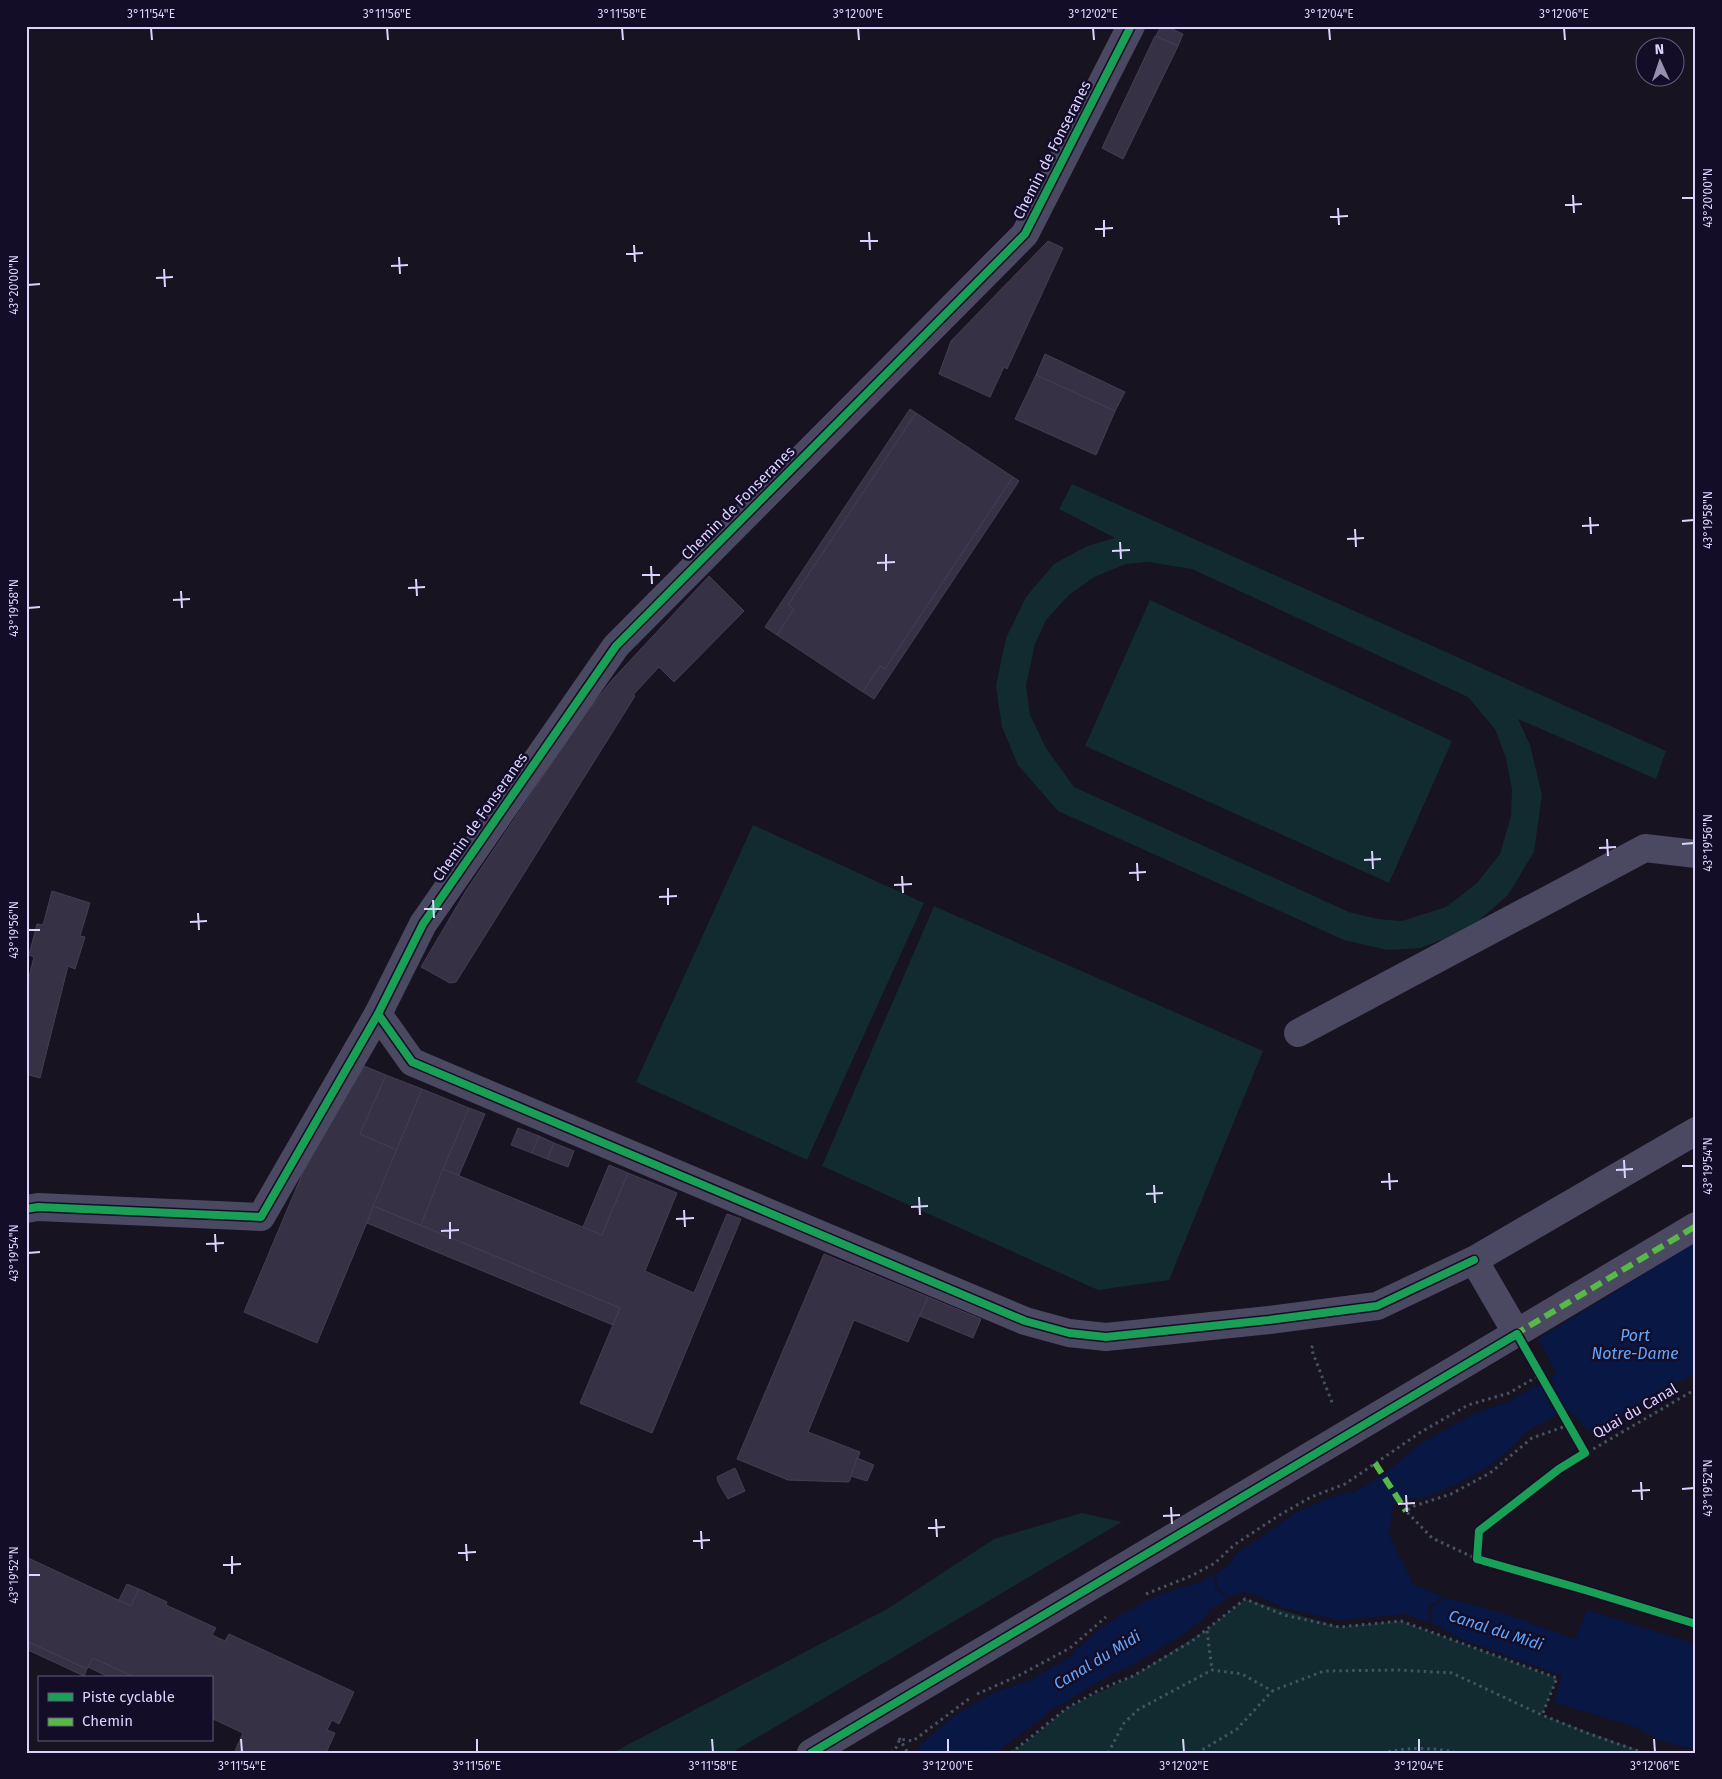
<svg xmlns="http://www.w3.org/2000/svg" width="1722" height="1779" font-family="'Fira Sans',sans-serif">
<rect width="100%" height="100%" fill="#171321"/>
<g fill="#112b30" fill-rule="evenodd">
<path d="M1072,484L1666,751L1656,779L1518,719L1530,745L1542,795L1534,852L1508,895L1468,930L1420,948L1387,950L1344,940L1058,811L1018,765L1002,727L996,686L1006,638L1026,597L1054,564L1087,546L1115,538L1059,509ZM1148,562L1192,569L1468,697L1495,729L1506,758L1512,790L1511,816L1500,854L1477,883L1446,907L1402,921L1378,919L1349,912L1074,787L1046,748L1030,715L1026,685L1035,644L1046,620L1069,595L1094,577L1126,564Z"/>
<polygon points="1150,600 1452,741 1389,883 1085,746"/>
<polygon points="753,825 924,903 807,1160 636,1082"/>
<polygon points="934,906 1263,1051 1169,1280 1098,1290 822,1166"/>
<polygon points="1082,1513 1122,1522 731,1753 612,1753 889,1608 994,1539"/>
<polygon points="1245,1599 1339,1627 1401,1621 1557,1678 1542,1715 1646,1753 1008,1753 1028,1741 1067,1708 1133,1676 1206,1630"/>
</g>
<g fill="#081744">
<polygon points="1696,1242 1696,1372 1592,1434 1568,1409 1563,1410 1551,1401 1550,1388 1554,1384 1551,1377 1556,1373 1538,1339"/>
<polygon points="1540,1384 1547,1393 1547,1403 1561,1412 1526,1432 1517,1442 1491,1465 1458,1484 1422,1498 1401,1499 1393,1505 1389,1534 1413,1584 1443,1597 1428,1607 1429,1623 1406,1614 1339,1620 1284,1608 1254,1594 1241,1592 1230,1597 1217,1588 1216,1574 1230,1564 1236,1554 1300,1510 1347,1492 1353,1493 1384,1474 1413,1449 1440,1432 1476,1413 1511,1401 1516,1397"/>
<polygon points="1214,1574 1215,1589 1228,1598 1212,1608 1203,1619 1181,1636 1131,1666 1088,1684 1077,1694 1062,1683 1061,1668 1072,1659 1074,1652 1095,1633 1120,1615 1144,1602 1167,1592 1201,1582"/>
<polygon points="1446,1598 1500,1612 1575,1639 1587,1610 1696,1644 1696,1748 1685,1747 1658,1740 1638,1728 1554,1702 1562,1676 1461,1639 1432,1623 1431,1608"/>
<polygon points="1055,1664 1056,1686 1073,1697 1067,1703 1055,1704 1042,1718 995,1753 915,1753 924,1742 947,1721 967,1708 995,1692 1042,1676"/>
</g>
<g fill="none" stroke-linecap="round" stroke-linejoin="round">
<polyline stroke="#081744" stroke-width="36" points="944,1753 1103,1658"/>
</g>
<g fill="#363144" stroke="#443e55">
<polygon points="1161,26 1166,26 1183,34 1178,46 1156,36"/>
<polygon points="1155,36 1178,46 1123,159 1102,148"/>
<polygon points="1048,241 1063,248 1007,369 1004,367 990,397 939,374 951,341"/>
<polygon points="1045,354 1125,392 1115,411 1036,375"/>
<polygon points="1036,375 1115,411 1096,455 1015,419"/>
<polygon points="910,409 916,413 788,605 794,609 777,635 765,627"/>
<polygon points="916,413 1013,477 885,669 880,666 863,692 777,635 794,609 788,605"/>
<polygon points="1013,477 1019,481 874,699 863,692 880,666 885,669"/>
<polygon points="709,576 744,611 674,682 659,667 633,695 635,696 456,982 450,983 421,967 467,889 586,713 612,680"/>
<polygon points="52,891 90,903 80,936 85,937 75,969 68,966 40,1078 26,1074 26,989 34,957 29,955 37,924 43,925"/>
<polygon points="364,1066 386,1075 360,1134 397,1150 317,1343 244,1312 304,1170"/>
<polygon points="386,1075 422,1089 397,1150 360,1134"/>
<polygon points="422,1089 469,1108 421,1225 373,1206"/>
<polygon points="469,1108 485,1114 459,1175 443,1169"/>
<polygon points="518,1128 539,1136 532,1153 511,1145"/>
<polygon points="539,1136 554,1143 547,1159 532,1153"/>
<polygon points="554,1143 574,1151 568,1167 547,1159"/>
<polygon points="609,1165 628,1173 602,1235 583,1227"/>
<polygon points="443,1169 602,1235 628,1173 677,1193 645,1271 694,1293 727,1214 741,1219 652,1433 580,1403 620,1308 421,1225"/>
<polygon points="373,1206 620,1308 613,1325 367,1223"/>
<polygon points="824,1254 928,1297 908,1342 854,1320 808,1432 860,1452 849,1482 788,1480 737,1459"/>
<polygon points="928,1297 981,1319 973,1338 920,1316"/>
<polygon points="857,1458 874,1465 867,1481 851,1476"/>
<polygon points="735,1468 745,1491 728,1499 718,1482 717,1477"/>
<polygon points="26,1557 131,1606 139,1589 167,1602 166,1605 216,1628 212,1635 225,1641 229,1634 354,1692 339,1724 332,1720 327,1730 335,1733 326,1753 234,1753 243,1733 211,1718 211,1678 131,1678 132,1676 93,1658 87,1669 26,1641"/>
<polygon points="127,1584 139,1589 131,1606 119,1600"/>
<polygon points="26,1641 87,1669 84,1676 26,1649"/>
<polygon points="93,1658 132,1676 131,1678 111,1678 88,1667"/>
</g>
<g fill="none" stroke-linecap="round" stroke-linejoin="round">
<g stroke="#465364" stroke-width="3" stroke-dasharray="2.5 4" stroke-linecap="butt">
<polyline points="1313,1346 1311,1348 1333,1405"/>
<polyline points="1569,1425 1532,1438 1490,1473 1451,1494 1414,1506 1406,1511 1432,1538 1477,1559 1585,1590 1696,1624"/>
<polyline points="1477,1559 1479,1531 1559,1469 1696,1389"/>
<polyline points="1146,1594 1191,1576 1215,1563 1234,1545 1278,1516 1311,1497 1345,1484 1421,1432 1468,1405 1509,1393 1540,1375 1564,1417"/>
<polyline points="1207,1631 1212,1670"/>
<polyline points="977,1694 1018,1676 1070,1648 1106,1617"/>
<polyline points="899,1738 908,1753"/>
<polyline points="891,1753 895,1750 900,1739 913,1741 970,1698"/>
<polyline points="1011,1753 1067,1708 1103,1688 1133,1676 1192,1641 1245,1599 1284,1615 1339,1627 1401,1621 1557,1678 1542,1715"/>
<polyline points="1108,1753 1124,1723 1139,1709 1212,1670 1242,1674 1272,1691 1324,1671 1398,1670 1452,1673 1542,1715 1587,1733 1644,1753"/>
<polyline points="1197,1753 1237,1729 1272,1691"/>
<path d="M1382,1753C1408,1747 1433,1747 1458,1753"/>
</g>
<g stroke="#4b4862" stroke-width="28">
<polyline points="378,1014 412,1062 1025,1321 1069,1333 1106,1337 1269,1320 1377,1306 1474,1260 1696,1131"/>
<polyline points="1298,1033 1645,848 1696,854"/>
<polyline points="26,1209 38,1207 261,1217 378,1014 423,924 616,646 1025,234 1131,26"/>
<polyline points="1474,1260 1517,1334"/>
<polyline points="811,1753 1696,1226"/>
</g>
<g stroke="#58b947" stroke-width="6" stroke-dasharray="12 6" stroke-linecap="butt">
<polyline points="1514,1335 1696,1226"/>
<polyline points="1375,1463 1406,1511"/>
</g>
<g stroke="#140d27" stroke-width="11">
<g id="cycleway">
<polyline points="378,1014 412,1062 1025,1321 1069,1333 1106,1337 1269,1320 1377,1306 1474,1260"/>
<polyline points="26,1209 38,1207 261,1217 378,1014 423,924 616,646 1025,234 1131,26"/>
<polyline points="811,1753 1517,1334 1585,1453 1559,1469 1479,1531 1477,1559 1585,1590 1696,1624"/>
</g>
</g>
<use href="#cycleway" stroke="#1a9f57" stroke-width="8"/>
</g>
<path fill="none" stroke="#ddd3ff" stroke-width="2" d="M151,28L152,40M387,28L388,40M622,28L623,40M858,28L859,40M1093,28L1094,40M1329,28L1330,40M1564,28L1565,40M1573,195L1574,213M1682,198H1694M1565,205L1582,204M1338,208L1339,225M1330,217L1348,216M1104,220V237M1095,229L1113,228M869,232L870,250M860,241H878M634,245L635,262M626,254L643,253M399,257L400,274M391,266L408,265M164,269L165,287M156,278L173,277M28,285L40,284M1590,517L1591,534M1682,521L1694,520M1582,526L1599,525M1355,529L1356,547M1347,539L1364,538M1120,542L1121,559M1112,551L1130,550M886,554V571M877,563L895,562M651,566L652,584M642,575H660M416,579L417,596M408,588L425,587M181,591L182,608M173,600L190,599M28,608L40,607M1607,839L1608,856M1682,844L1694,843M1599,848L1616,847M1372,851L1373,869M1364,860L1381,859M1137,863L1138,881M1129,873L1146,872M902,876L903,893M894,885L912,884M668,888V905M659,897L677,896M433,900L434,918M424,909H442M198,913L199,930M190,922L207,921M28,930H40M1624,1160L1625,1178M1682,1166H1694M1616,1170L1633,1169M1389,1173L1390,1190M1381,1182L1398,1181M1154,1185L1155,1203M1146,1194L1163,1193M919,1197L920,1215M911,1207L928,1206M684,1210L685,1227M676,1219L694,1218M450,1222V1239M441,1231L459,1230M215,1234L216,1252M206,1244L224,1243M28,1253L40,1252M1641,1482L1642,1500M1682,1489L1694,1488M1632,1491L1650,1490M1406,1495L1407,1512M1398,1504L1415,1503M1171,1507L1172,1524M1163,1516L1180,1515M936,1519L937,1537M928,1528L945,1527M701,1531L702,1549M693,1541L710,1540M466,1544L467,1561M458,1553L476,1552M232,1556V1574M223,1565L241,1564M28,1575H40M241,1739L242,1752M477,1739V1752M712,1739L713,1752M948,1739V1752M1183,1739L1184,1752M1419,1739V1752M1654,1739L1655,1752"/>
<g text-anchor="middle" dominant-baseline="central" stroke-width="5" stroke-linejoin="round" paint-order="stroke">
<g font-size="15" fill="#ddd3ff" stroke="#140d27">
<text transform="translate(1052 150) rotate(-63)">Chemin de Fonseranes</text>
<text transform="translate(738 503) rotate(-45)">Chemin de Fonseranes</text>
<text transform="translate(480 817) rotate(-55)">Chemin de Fonseranes</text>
<text transform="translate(1635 1411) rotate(-30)">Quai du Canal</text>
</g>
<g font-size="16" font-style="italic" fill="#61a6ff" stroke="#140d27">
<text x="1635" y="1335">Port<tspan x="1635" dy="18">Notre-Dame</tspan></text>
<text transform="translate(1496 1630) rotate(18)">Canal du Midi</text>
<text transform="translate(1097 1660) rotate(-31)">Canal du Midi</text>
</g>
</g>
<rect width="1722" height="1779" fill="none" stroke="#140d27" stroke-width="55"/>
<rect x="38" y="1676" width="175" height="65" fill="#140d27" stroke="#645c7d"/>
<rect x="48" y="1693" width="25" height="8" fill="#1a9f57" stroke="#645c7d"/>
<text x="82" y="1702" font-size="15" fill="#ddd3ff">Piste cyclable</text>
<rect x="48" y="1718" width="25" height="8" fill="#58b947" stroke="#645c7d"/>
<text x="82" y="1726" font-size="15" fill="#ddd3ff">Chemin</text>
<g transform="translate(1660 62) rotate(357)"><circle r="24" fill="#140d27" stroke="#645c7d"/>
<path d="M0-4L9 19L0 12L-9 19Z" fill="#9890b1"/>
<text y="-8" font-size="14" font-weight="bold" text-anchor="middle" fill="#ddd3ff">N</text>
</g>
<rect x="28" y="28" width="1666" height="1724" fill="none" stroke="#ddd3ff" stroke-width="2"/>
<g font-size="12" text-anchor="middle" fill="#ddd3ff">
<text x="151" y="18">3°11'54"E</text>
<text x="387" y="18">3°11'56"E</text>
<text x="622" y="18">3°11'58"E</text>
<text x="858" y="18">3°12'00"E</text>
<text x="1093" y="18">3°12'02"E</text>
<text x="1329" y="18">3°12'04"E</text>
<text x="1564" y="18">3°12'06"E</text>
<text transform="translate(1708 198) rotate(-90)" y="4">43°20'00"N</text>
<text transform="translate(14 285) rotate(-90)" y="4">43°20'00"N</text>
<text transform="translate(1708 520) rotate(-90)" y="4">43°19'58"N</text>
<text transform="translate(14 608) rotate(-90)" y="4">43°19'58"N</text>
<text transform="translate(1708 843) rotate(-90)" y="4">43°19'56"N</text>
<text transform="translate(14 930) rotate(-90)" y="4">43°19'56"N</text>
<text transform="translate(1708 1166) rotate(-90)" y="4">43°19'54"N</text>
<text transform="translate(14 1253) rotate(-90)" y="4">43°19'54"N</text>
<text transform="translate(1708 1488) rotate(-90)" y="4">43°19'52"N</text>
<text transform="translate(14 1575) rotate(-90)" y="4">43°19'52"N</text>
<text x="242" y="1770">3°11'54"E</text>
<text x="477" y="1770">3°11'56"E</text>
<text x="713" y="1770">3°11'58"E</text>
<text x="948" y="1770">3°12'00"E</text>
<text x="1184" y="1770">3°12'02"E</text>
<text x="1419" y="1770">3°12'04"E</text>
<text x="1655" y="1770">3°12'06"E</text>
</g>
</svg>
